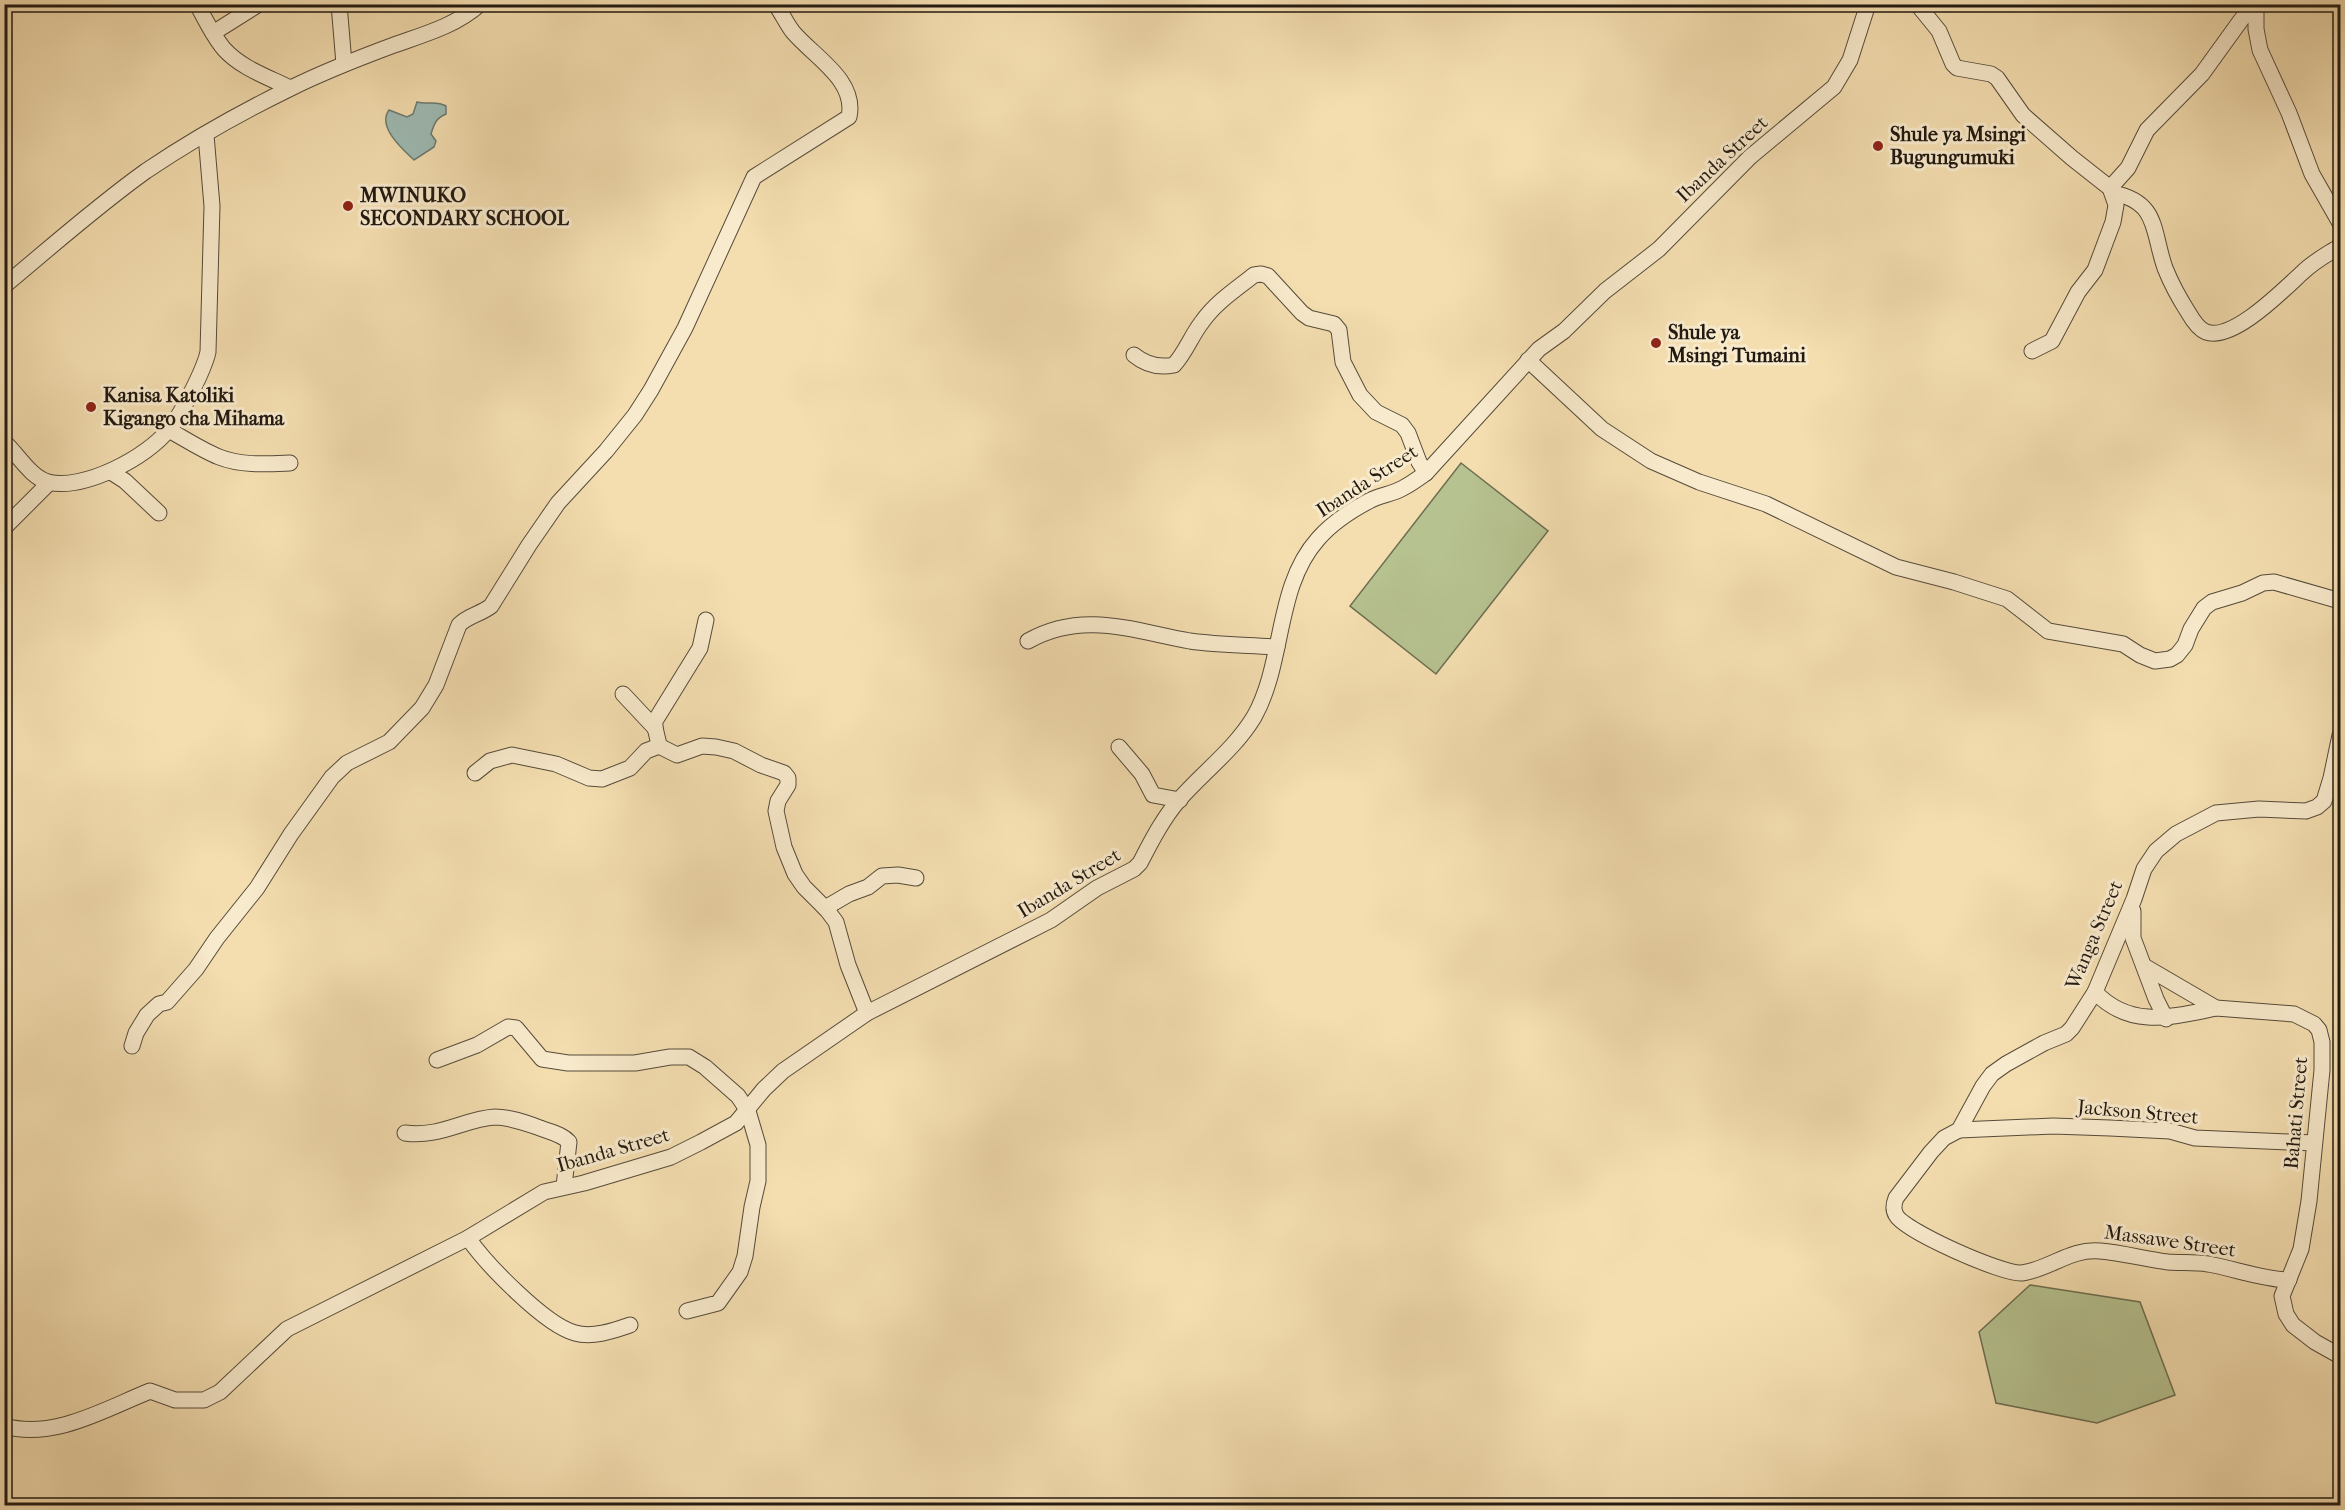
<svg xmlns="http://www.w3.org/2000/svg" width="2345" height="1510" font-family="'IM FELL French Canon',serif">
<rect width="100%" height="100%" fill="#f4deb0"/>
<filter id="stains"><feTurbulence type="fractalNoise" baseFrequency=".00333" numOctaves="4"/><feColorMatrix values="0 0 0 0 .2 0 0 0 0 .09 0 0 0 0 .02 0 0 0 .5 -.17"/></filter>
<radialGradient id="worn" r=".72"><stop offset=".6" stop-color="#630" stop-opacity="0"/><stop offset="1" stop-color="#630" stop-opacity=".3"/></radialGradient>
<g fill="#b6c290" stroke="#6c6e51" stroke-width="1.5">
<polygon points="1461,463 1548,531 1436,674 1350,606"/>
<polygon points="2030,1285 2140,1302 2175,1395 2097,1423 1996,1403 1979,1332"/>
</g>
<path fill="#9ebbb4" stroke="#6c7b73" stroke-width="1.5" d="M417,102C427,105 436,100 446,106V114C436,118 434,124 431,134L436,141L434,147L414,160C401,148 377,126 389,110L407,117L413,114Z"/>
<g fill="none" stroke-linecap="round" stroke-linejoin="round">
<g stroke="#564b3a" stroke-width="17">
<g id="minor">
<path d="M197,4C205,19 213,36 224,49C241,68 268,77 290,88"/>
<polyline points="339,4 344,64"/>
<polyline points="1917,4 1939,31 1953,64 1957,68 1991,74 1997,78 2023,115 2072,158 2110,188 2116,205 2113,222 2095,270 2078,292 2052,341 2032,351"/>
<polyline points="2256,4 2256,29 2260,50 2289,113 2312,174 2340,223"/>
<polyline points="213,33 259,4"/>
<polyline points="2110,188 2128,168 2147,130 2202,74 2241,20 2254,4"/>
<path d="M2113,193C2159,202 2152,231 2165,268C2171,283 2179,298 2188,312C2192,319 2198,329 2206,332C2233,342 2284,289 2303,272C2314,261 2328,254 2340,246"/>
<path d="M4,286C51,247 97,206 146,171C189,142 242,112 289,89C323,72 359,58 394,45C425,34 455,26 480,4"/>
<path d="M1134,355C1146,365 1159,368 1174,365C1186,352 1191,336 1202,322C1215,303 1236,289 1254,275L1261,274L1268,276L1302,313L1309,318L1334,324L1339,330L1343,362L1360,395L1376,412L1402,425L1408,433L1419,462L1426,473"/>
<polyline points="1528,360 1602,429 1651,461 1699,482 1766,504 1896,567 1954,582 2007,599 2048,631 2123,644 2140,655 2155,661 2170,659 2177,655 2185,645 2191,629 2204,608 2212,602 2242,593 2263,583 2274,582 2340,601"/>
<path d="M169,430C185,439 202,450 219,457C242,466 267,464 290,463"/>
<path d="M4,442C18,454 30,477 48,482C83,491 148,457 169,429C181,415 204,370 208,352L212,206L206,135"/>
<polyline points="111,472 125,481 159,513"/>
<polyline points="4,528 49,483"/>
<path d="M1028,641C1083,610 1133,631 1190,641C1218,645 1248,645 1277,647"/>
<polyline points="623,694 654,727"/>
<path d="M659,746C658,737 654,729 655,721L700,648L706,620"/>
<polyline points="1119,747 1142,774 1153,795 1180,800"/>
<polyline points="475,773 490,761 512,755 556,764 589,778 602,779 630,768 646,751 659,746 677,755 702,746 716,747 734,751 761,765 784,773 788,778 788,785 778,801 776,811 784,847 795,874 804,887 827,910 836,922 848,965 867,1013"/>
<polyline points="825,908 849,894 868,887 882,876 898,875 916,878"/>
<polyline points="2133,911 2133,938 2156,999 2166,1019"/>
<polyline points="2144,966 2216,1008 2294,1014 2314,1024 2319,1030 2322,1042 2322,1070 2309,1201 2301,1249 2282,1296 2286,1314 2293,1325 2315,1342 2340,1356"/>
<path d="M2095,992C2130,1029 2172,1017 2216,1008"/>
<path d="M132,1046L136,1033L147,1015L159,1004L167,1002L196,969L217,938L257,888L291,834L332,777L347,763L389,742L422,708L436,685L459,625C467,616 481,614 491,606L529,545L558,503L606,451L635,415L651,390L685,328L754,177L849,117C857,80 814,57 793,32C786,23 782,13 775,4"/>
<polyline points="437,1060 477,1045 508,1027 516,1028 542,1059 568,1063 635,1063 670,1057 689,1057 705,1067 738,1096 748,1111 758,1145 758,1181 752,1207 745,1256 740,1272 718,1303 687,1311"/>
<polyline points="1959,1130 2053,1126 2110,1128 2170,1131 2195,1138 2314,1143"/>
<path d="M405,1133C439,1138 464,1119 495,1117C510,1117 526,1123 540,1128C550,1132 562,1134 569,1142L564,1186"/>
<path d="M468,1238C486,1264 545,1325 575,1333C592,1338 613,1331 630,1325"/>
<path d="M2289,1280C2261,1279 2236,1269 2208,1264C2195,1262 2181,1263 2168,1262C2145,1259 2123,1253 2100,1251C2071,1248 2050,1269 2022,1273C2004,1275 1904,1231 1896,1215C1893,1210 1894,1203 1896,1198L1931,1152L1944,1138L1959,1130L1983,1086L1992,1074L2006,1064L2044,1043L2066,1034L2072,1028L2095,992L2134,899L2144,869L2156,851L2176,834L2216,813L2259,809L2306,811L2317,807L2324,801L2331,778L2340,735"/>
<path d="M4,1426C54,1440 105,1409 150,1391L175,1400H204L220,1392L287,1329L468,1238L544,1192L584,1183L671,1157L701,1142L736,1123L764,1089L783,1071L867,1013L1051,920L1097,888L1134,869L1140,863C1151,842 1162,820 1178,801C1203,772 1234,750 1254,717C1285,662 1275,587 1318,539C1331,524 1352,510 1369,501C1380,495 1393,494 1403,488C1411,484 1419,478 1426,473L1539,349L1564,331L1605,291L1659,249L1750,157L1834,87L1850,60L1868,4"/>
</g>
</g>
<use href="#minor" stroke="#f8eacc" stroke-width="15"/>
</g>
<g fill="#8f2418" stroke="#f8eacc" stroke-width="2">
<circle cx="1878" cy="146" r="6"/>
<circle cx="348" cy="206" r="6"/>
<circle cx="1656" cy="343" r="6"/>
<circle cx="91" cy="407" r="6"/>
</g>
<g text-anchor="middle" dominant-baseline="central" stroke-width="6" stroke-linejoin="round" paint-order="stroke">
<g font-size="20" font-weight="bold" fill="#221a12" stroke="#f8eacc" text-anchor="start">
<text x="1890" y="134">Shule ya Msingi<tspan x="1890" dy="23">Bugungumuki</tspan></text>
<text x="360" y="195">MWINUKO<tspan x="360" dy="23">SECONDARY SCHOOL</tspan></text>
<text x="1668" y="332">Shule ya<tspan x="1668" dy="23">Msingi Tumaini</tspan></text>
<text x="103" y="395">Kanisa Katoliki<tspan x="103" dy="23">Kigango cha Mihama</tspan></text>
</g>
<g font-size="20" fill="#221a12" stroke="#f8eacc">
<text transform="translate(1722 159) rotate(-43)">Ibanda Street</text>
<text transform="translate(1367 481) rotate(-33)">Ibanda Street</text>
<text transform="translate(1069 883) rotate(-31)">Ibanda Street</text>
<text transform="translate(2094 935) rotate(-67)">Wanga Street</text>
<text transform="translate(2138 1112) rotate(5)">Jackson Street</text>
<text transform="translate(2296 1113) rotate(-85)">Bahati Street</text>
<text transform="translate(613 1150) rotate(-16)">Ibanda Street</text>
<text transform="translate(2170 1241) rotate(8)">Massawe Street</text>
</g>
</g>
<rect width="2345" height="1510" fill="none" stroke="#f4deb0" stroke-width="24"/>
<rect x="6" y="6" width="2333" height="1498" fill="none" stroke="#221a12" stroke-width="3"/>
<rect x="12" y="12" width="2321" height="1486" fill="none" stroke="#221a12" stroke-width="1.5"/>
<rect width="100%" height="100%" filter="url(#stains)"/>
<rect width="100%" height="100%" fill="url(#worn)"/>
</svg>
